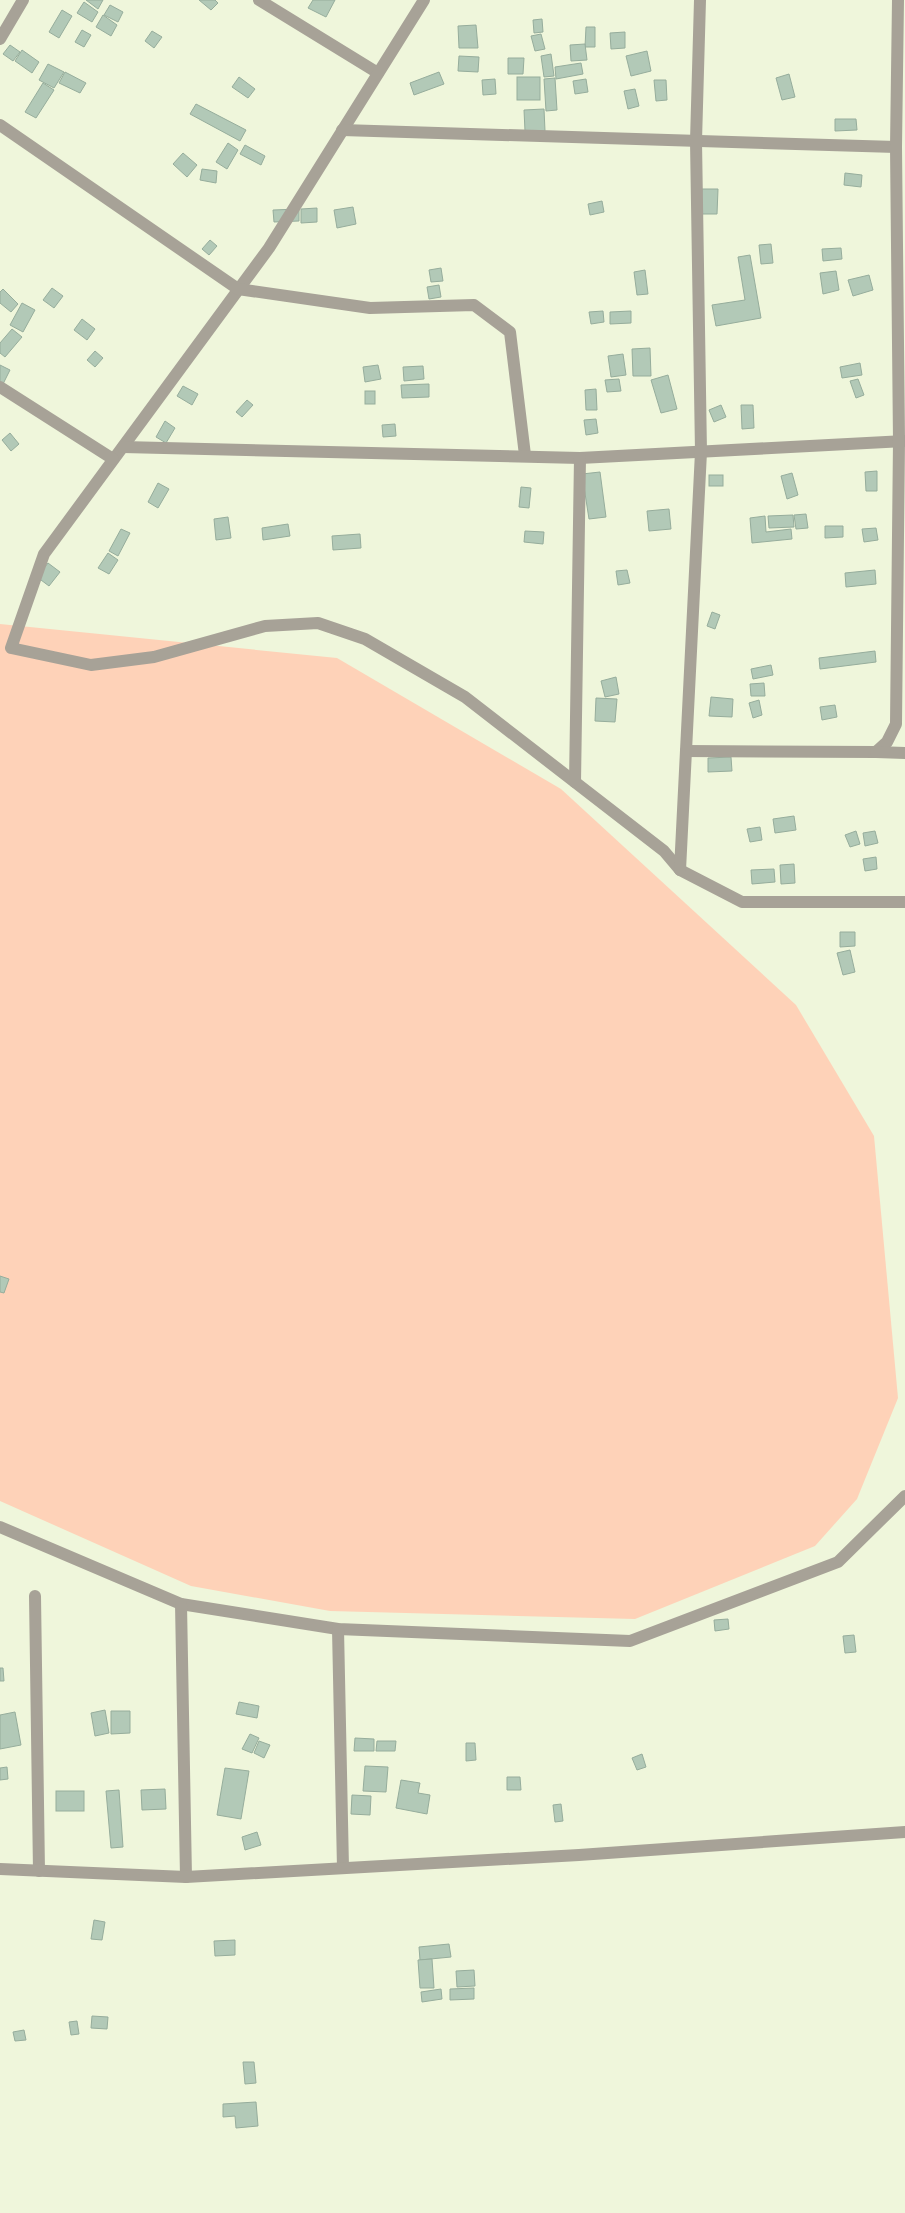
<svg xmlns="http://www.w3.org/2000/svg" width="905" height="2213" font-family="'Crimson Pro',serif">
<rect width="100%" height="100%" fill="#eff6db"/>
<polygon fill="#fed2b8" points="0,624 337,658 561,789 796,1005 874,1136 898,1398 857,1499 815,1546 635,1619 330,1611 191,1586 0,1501"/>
<g fill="#b2c9b7" stroke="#96ad9c">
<polygon points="86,0 103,0 98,9"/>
<polygon points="199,0 215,0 218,3 211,10"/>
<polygon points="313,0 335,0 326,17 308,8"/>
<polygon points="84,2 98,12 92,22 77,13"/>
<polygon points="110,5 123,12 118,22 104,15"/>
<polygon points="62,10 72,16 59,38 49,32"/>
<polygon points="103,15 117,25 111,36 96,27"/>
<polygon points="542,19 543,32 534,33 533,20"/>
<polygon points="476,25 478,48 459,48 458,26"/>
<polygon points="586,27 595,27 595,47 585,47"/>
<polygon points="82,30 91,35 84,47 75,42"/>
<polygon points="152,31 162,37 154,48 145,41"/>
<polygon points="625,32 625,48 611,49 610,33"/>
<polygon points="541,34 545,49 535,51 531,36"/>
<polygon points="585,44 587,60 571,61 570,45"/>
<polygon points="10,45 20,52 13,61 3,54"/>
<polygon points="22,50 39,62 32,73 15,61"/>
<polygon points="647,51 651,71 631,76 626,56"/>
<polygon points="551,54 554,76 544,77 541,56"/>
<polygon points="459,56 479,57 478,72 458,71"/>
<polygon points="508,58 524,58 523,74 508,74"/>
<polygon points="581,63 583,74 556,79 555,67"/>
<polygon points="48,64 64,72 54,88 39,80"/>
<polygon points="65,72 86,83 80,93 59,83"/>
<polygon points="439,72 444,84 414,95 410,83"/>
<polygon points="789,74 795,97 782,100 776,78"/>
<polygon points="239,77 255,89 248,98 232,87"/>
<rect x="517" y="77" width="23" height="23"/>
<polygon points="555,78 557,110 546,111 544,79"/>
<polygon points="495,79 496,94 483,95 482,80"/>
<polygon points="586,79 588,92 575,94 573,81"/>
<polygon points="654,80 666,80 667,100 656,101"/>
<polygon points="43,83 54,90 36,118 25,112"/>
<polygon points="635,89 639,106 628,109 624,91"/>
<polygon points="196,104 246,130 240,141 190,114"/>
<polygon points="544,109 545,131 525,131 524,110"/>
<polygon points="835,119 856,119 857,130 835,131"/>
<polygon points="228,143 238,150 227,169 216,162"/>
<polygon points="245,145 265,156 261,165 240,154"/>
<polygon points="183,153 197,165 187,177 173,164"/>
<polygon points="202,169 217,171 216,183 200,180"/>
<polygon points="845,173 862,175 861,187 844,185"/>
<polygon points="702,189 718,189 717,214 701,214"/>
<polygon points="602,201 604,212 590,215 588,204"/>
<polygon points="353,207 356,224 337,228 334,210"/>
<polygon points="317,208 317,222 301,223 301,209"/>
<polygon points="299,209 299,221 274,222 273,210"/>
<polygon points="210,240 217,246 209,255 202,249"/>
<polygon points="771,244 773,263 761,264 759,245"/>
<polygon points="841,248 842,259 823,261 822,249"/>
<polygon points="750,255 761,318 716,326 712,305 745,300 738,257"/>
<polygon points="441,268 443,281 431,282 429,270"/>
<polygon points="645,270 648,294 637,295 634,272"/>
<polygon points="836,271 839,290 823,294 820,273"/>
<polygon points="869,275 873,290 853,296 848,280"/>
<polygon points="439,285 441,297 429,299 427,287"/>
<polygon points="52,288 63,296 54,308 43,300"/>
<polygon points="3,289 18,304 11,312 0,303 0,292"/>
<polygon points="22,303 35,310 23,332 10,325"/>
<polygon points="603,311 604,322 591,324 589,312"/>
<polygon points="631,311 631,323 610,324 610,312"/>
<polygon points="82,319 95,329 87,340 74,330"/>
<polygon points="12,329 22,337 5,357 0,353 0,343"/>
<polygon points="650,348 651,376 633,376 632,349"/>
<polygon points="95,351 103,358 95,367 87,360"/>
<polygon points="623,354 626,375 611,377 608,356"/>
<polygon points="860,363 862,375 842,378 840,367"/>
<polygon points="0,365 10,370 2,386 0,385"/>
<polygon points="378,365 381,379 365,382 363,367"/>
<polygon points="423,366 424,379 404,381 403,367"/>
<polygon points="668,375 677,409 661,413 651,380"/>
<polygon points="619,379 621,391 607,392 605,380"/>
<polygon points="858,379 864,395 856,398 850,381"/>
<polygon points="429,384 429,397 402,398 401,385"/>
<polygon points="183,386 198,394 192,405 177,396"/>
<polygon points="596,389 597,410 586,410 585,390"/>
<rect x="365" y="391" width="10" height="13"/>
<polygon points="247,400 253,405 242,417 236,412"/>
<polygon points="721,405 726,417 714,422 709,410"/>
<polygon points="741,405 753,405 754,428 742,429"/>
<polygon points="596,419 598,433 586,435 584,420"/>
<polygon points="165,421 175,428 166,443 156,437"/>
<polygon points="395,424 396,436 383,437 382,425"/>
<polygon points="10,433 19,444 11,451 2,440"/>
<polygon points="877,471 877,491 866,491 865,472"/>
<polygon points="600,472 606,517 589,519 582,474"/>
<polygon points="792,473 798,495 787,499 781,476"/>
<rect x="709" y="475" width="14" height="11"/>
<polygon points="158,483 169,489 158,508 148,502"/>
<polygon points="521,487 531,488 529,508 519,507"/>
<polygon points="669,509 671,529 649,531 647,511"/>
<polygon points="806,514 808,528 796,529 794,515"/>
<polygon points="793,515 794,527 769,528 768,516"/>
<polygon points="765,516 766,532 791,529 792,539 752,543 750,518"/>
<polygon points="228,517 231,538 216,540 214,519"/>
<polygon points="288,524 290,536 263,540 262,528"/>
<polygon points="825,526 843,526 843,537 825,538"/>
<polygon points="876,528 878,540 864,542 862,529"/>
<polygon points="121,529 130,533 118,556 109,551"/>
<polygon points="525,531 544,532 543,544 524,542"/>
<polygon points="360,534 361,548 333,550 332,536"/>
<polygon points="108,553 118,560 109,574 98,568"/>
<polygon points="48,563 60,572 49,586 37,577"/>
<polygon points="627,570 630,583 618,585 616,571"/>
<polygon points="875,570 876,584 846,587 845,573"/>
<polygon points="712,612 720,615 715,629 707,626"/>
<polygon points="875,651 876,662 820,669 819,658"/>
<polygon points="771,665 773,675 753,679 751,669"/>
<polygon points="616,677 619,694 605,697 601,681"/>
<polygon points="764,683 765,696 751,696 750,684"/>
<polygon points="711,697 733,699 732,717 709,716"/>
<polygon points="596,698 617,699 615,722 595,721"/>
<polygon points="759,700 762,715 753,718 749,703"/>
<polygon points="835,705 837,717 822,720 820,707"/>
<polygon points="731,757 732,771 708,772 708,758"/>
<polygon points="794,816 796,830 775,833 773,819"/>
<polygon points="760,827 762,840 750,842 747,829"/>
<polygon points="856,831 860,844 850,847 845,835"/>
<polygon points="875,831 878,843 865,846 863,833"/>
<polygon points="876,857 877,869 865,871 863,859"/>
<polygon points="794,864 795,883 781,884 780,865"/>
<polygon points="774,869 775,882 752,884 751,870"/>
<polygon points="840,932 855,932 855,946 840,947"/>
<polygon points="850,950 855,972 843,975 837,953"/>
<polygon points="0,1276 9,1279 4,1293 0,1292"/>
<polygon points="728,1619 729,1629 715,1631 714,1620"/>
<polygon points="854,1635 856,1652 845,1653 843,1636"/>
<polygon points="0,1668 3,1668 4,1681 0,1681"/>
<polygon points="239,1702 259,1706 257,1718 236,1714"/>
<polygon points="105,1710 109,1733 95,1736 91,1713"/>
<polygon points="111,1711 130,1711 130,1733 111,1734"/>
<polygon points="15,1712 21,1745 0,1749 0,1715"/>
<polygon points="250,1734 259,1738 252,1753 242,1749"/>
<polygon points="355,1738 374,1739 374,1751 354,1751"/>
<polygon points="259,1741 270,1745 264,1758 254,1753"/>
<polygon points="377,1741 396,1741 395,1751 376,1751"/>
<polygon points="466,1743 475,1743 476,1760 466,1761"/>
<polygon points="642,1754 646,1767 637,1770 632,1758"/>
<polygon points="365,1766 388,1767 386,1792 363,1791"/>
<polygon points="7,1767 8,1779 0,1780 0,1768"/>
<polygon points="225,1768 249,1771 241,1819 217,1815"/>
<polygon points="507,1777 520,1777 521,1790 507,1790"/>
<polygon points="401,1780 420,1783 418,1793 430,1795 427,1814 396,1808"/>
<polygon points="165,1789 166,1809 142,1810 141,1790"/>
<polygon points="119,1790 123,1847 111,1848 106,1791"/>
<rect x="56" y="1791" width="28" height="20"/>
<polygon points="352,1795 371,1796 370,1815 351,1814"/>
<polygon points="561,1804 563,1821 555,1822 553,1805"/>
<polygon points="257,1832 261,1845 245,1850 242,1837"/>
<polygon points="94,1920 105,1922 102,1940 91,1939"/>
<polygon points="235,1940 235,1955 215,1956 214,1941"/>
<polygon points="449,1944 451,1957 420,1960 419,1947"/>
<polygon points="432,1959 434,1988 420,1988 418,1960"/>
<polygon points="474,1970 475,1986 457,1987 456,1971"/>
<polygon points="474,1988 474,1999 450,2000 450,1989"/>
<polygon points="441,1989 442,1999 422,2002 421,1992"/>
<polygon points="92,2016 108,2017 107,2029 91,2028"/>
<polygon points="77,2021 79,2034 71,2035 69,2022"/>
<polygon points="24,2030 26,2040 15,2041 13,2032"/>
<polygon points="243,2062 254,2062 256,2083 245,2084"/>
<polygon points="256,2102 258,2126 236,2128 235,2116 223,2117 223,2104"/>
</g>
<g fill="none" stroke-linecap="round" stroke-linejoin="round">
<g stroke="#a7a297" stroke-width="12">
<polyline points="259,0 378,73"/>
<polyline points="424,0 269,248 44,554 11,648 91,665 154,657 265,626 318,623 365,639 465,697 664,851 680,870 742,902 905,902"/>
<polyline points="0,39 23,0"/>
<polyline points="0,125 238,289 370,308 474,305 510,332 525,455"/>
<polyline points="342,130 896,147"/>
<polyline points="0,387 113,459"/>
<polyline points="123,447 580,458 905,441"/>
<polyline points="686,751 876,752 887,742 896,724 899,441 896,147 898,0"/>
<polyline points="876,752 905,753"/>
<polyline points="575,782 580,458"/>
<polyline points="680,870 701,452 696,141 700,0"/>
<polyline points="0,1527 181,1604 338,1629 630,1641 838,1562 905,1496"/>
<polyline points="35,1596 39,1871"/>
<polyline points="181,1604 186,1877"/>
<polyline points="338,1629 343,1868"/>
<polyline points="0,1869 186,1877 579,1855 905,1832"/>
</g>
</g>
</svg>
